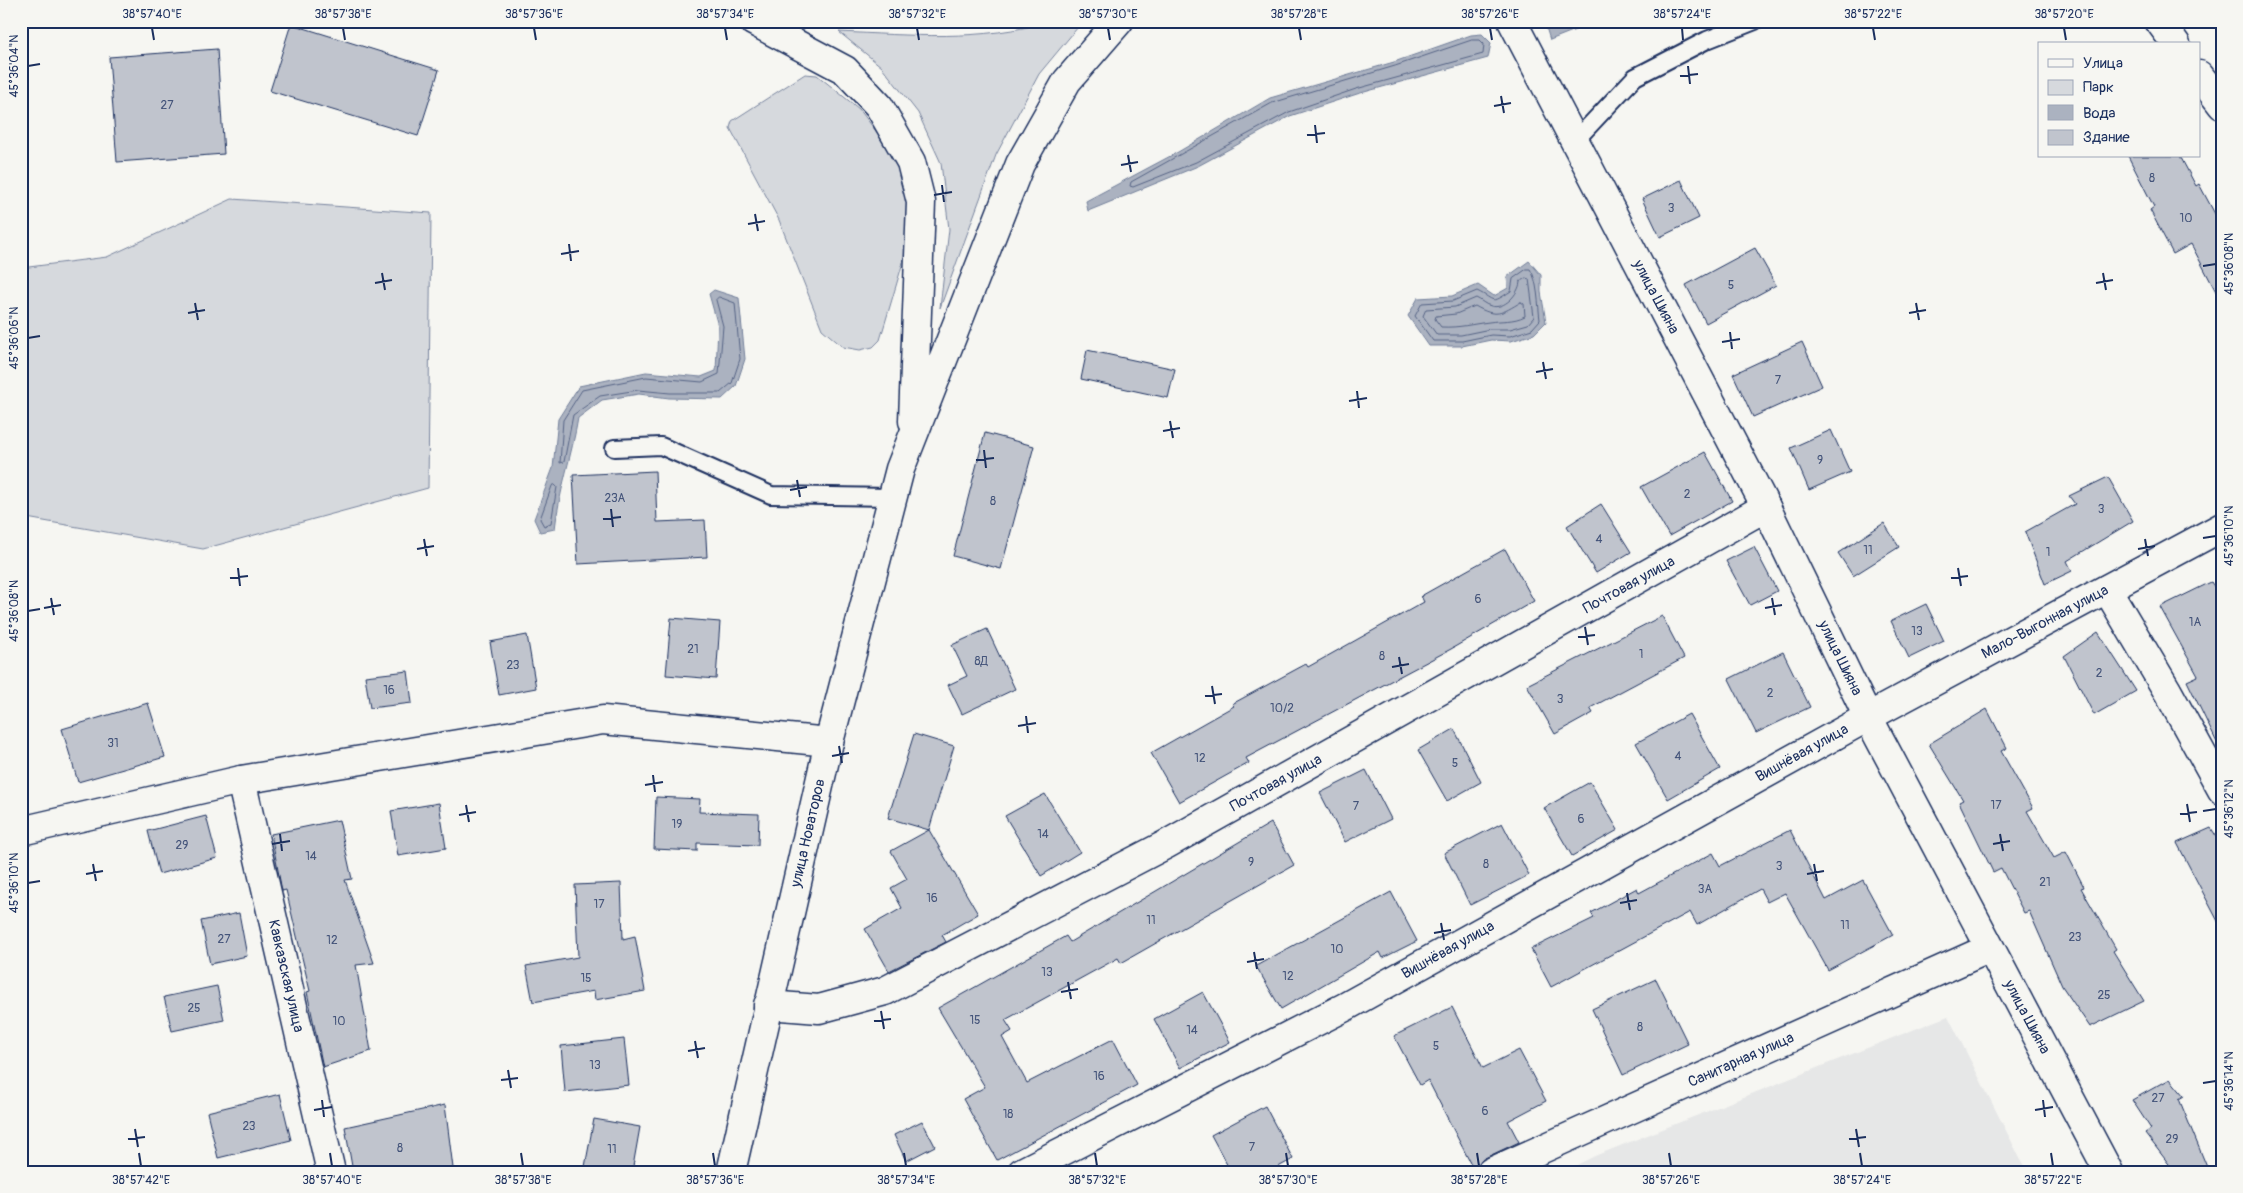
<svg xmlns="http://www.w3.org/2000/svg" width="2243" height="1193" font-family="Pangolin,sans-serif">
<rect width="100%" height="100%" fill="#f6f6f2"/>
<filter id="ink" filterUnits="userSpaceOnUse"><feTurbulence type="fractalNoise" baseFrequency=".02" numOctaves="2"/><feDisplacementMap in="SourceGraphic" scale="10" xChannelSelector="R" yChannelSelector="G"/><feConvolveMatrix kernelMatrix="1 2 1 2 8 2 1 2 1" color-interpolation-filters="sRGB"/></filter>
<g filter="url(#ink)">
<polygon fill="#e6e7e7" points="1948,1016 2027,1172 1562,1172 1597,1155"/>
<g fill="#d6d9dd" stroke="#78849e">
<path d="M1050,21H1083L1039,74L996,155L940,308L949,229L941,163L918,113L882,67L839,32C908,35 983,42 1050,21Z"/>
<polygon points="805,74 817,75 859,109 892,152 909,201 906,252 880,340 873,347 860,350 843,347 822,329 779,220 730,128 732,121"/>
<polygon points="232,199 431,213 428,488 203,549 21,517 21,268 107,257"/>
</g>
<g fill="#abb2c0" stroke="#717e99">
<polygon points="1544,21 1598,21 1550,40"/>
<polygon points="1482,34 1491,43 1488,58 1357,94 1290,116 1198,166 1088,211 1086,201 1178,152 1270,98 1394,62 1471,35"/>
<polygon points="1529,261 1541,275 1541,292 1546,322 1534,334 1511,341 1491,340 1462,346 1429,346 1408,316 1418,298 1452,296 1478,285 1494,296 1508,288 1507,277"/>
<path d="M714,290L739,298L745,359L736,386L722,399L669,398L639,394L602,400L578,418C572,455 559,491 555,529L540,532L534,519L553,468L558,419L579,386L646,372L701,377L716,371L718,326L709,294Z"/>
</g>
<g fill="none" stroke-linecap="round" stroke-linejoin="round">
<g stroke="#556385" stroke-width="1">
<polygon points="1472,40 1480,40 1484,44 1483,54 1356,89 1289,112 1196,162 1133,187 1130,186 1131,182 1272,103 1395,66"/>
<path d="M1527,269H1530C1538,280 1538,305 1540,320L1532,329L1510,336L1491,335L1462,341H1433L1415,316L1422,303L1453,301L1477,291C1496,300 1490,305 1511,291L1513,279Z"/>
<path d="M1526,278L1529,279L1534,317L1528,324L1510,329H1490L1461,335H1437L1423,316L1426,309L1455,307L1476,298C1481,300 1485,305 1491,306C1504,310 1519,294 1520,282Z"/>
<polygon points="719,297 735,303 740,359 732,383 720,393 670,393 638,390 600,396 573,415 564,462 560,463 563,420 582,390 646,377 702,382 719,374 723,326 716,300"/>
<path d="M1521,302L1524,304L1525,316C1513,322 1502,320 1489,322C1472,324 1460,328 1441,327L1435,319L1436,316L1456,314L1475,306C1496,318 1501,314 1521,302Z"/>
<polygon points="555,485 557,487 551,523 544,526 540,519 552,486"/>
</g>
</g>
<g fill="#c0c4cd" stroke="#1b2f5e">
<polygon points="291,24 439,70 418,136 270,91"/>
<polygon points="217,49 224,154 117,162 109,57"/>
<polygon points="2128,156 2180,156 2196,186 2199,184 2222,227 2222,303 2191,244 2173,254 2150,210 2154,207"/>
<polygon points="1681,180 1699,218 1660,237 1642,199"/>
<polygon points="1755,248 1776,285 1706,323 1686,285"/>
<polygon points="1802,342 1822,386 1753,417 1733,374"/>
<polygon points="1087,350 1175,369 1168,398 1081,379"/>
<polygon points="1831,430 1850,472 1809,490 1791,448"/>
<polygon points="985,433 1034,446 1001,569 953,556"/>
<polygon points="1705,452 1732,501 1669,536 1641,487"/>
<polygon points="655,471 657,522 705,520 707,557 578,564 573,475"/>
<polygon points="2108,477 2133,521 2067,561 2072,571 2045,584 2025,532 2075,504 2069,496"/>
<polygon points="1601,504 1631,552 1596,573 1567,526"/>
<polygon points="1884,523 1899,547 1853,576 1838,553"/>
<polygon points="1754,547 1777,591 1750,605 1726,561"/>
<polygon points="1505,549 1534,601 1451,649 1246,758 1249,763 1179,802 1151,753 1234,706 1232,704 1306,664 1308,667 1424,602 1421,596"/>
<polygon points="2211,582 2222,598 2222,753 2187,681 2198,676 2160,607"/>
<polygon points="1926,604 1944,641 1909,658 1891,621"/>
<polygon points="1662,616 1684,658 1590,708 1593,713 1555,734 1527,685"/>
<polygon points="671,618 720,622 716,679 666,675"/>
<polygon points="987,629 1015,689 962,714 948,685 967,676 952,645"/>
<polygon points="2098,632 2136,691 2094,715 2064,656"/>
<polygon points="527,635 536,688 499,695 490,642"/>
<polygon points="1783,652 1810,707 1756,733 1729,679"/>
<polygon points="408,671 412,703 370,708 365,676"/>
<polygon points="148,703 165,757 78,782 62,729"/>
<polygon points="1987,709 2007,748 2001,751 2033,808 2027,811 2054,858 2066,852 2084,887 2081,888 2116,949 2113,951 2144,1001 2090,1027 2062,986 2029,911 2024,913 2001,868 1993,872 1959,802 1963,800 1929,744"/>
<polygon points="1689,714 1720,769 1668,799 1636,743"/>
<polygon points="1454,729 1481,782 1447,801 1418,750"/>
<polygon points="914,734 954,746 929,830 888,818"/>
<polygon points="1366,770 1391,819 1345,842 1320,793"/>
<polygon points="1590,782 1618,830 1572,856 1544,808"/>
<polygon points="1045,794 1080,852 1041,876 1005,816"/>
<polygon points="656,797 700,799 699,812 759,814 758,845 697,843 697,851 654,849"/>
<polygon points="439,803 446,848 398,856 391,811"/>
<polygon points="206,816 217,858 159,874 148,831"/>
<polygon points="339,820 352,879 345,880 374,963 356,965 371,1051 323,1067 307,992 310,991 286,890 282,891 271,834"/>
<polygon points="1271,823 1294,865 1121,963 1118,958 1005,1020 1012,1031 1002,1037 1027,1083 1113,1039 1137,1085 997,1160 963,1099 985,1087 938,1008 1066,936 1070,942"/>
<polygon points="1502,823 1529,875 1470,905 1444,853"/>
<polygon points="2211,828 2222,845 2222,929 2177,843"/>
<polygon points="929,830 978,914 942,935 946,942 889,971 865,929 902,908 891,888 907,879 891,851"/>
<polygon points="1790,830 1826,900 1863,880 1893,935 1828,970 1785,893 1767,902 1760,889 1697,925 1690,912 1551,987 1531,949 1594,918 1591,913 1637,888 1639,893 1713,853 1720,866"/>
<polygon points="621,883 623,939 635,936 645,991 595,1000 594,991 533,1002 526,966 578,957 575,885"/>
<polygon points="1391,892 1417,941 1383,958 1380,952 1281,1009 1256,966"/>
<polygon points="239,913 247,956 210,964 201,921"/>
<polygon points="1656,979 1688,1044 1623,1075 1592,1009"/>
<polygon points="217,986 224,1020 172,1031 164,997"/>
<polygon points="1203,992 1230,1042 1180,1068 1154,1019"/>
<polygon points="1452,1007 1483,1068 1519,1050 1546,1101 1508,1121 1519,1142 1485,1158 1473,1168 1428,1080 1420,1085 1394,1036"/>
<polygon points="624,1039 629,1085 565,1092 561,1046"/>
<polygon points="2170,1079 2184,1096 2179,1099 2209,1172 2175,1172 2145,1133 2151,1129 2132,1100"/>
<polygon points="280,1094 291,1140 218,1158 207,1112"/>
<polygon points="445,1105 453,1168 435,1172 353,1172 345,1127"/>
<polygon points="1265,1106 1293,1159 1269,1172 1231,1172 1211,1135"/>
<polygon points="594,1119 640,1127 632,1172 584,1172"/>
<polygon points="922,1121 935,1146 906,1161 894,1135"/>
</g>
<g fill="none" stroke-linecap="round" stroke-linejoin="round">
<g stroke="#1b2f5e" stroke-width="20">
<g id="lane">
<polyline points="1574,142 1635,77 1707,40 1755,21"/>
<polyline points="614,448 661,446 771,495 891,497"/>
</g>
</g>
<g stroke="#1b2f5e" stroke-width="31">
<g id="street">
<polyline points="2159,21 2176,44"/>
<polyline points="2199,75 2222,105"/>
<polyline points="2107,589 2168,692 2222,790"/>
<polyline points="241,780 331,1172"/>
<polyline points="21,831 241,780 603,720 829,742"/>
<polyline points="768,1005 819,1009 885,991 1167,844 1766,507"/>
<polyline points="1022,1172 1345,1007 1868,717 2222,527"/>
<polyline points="1491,1172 1990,948"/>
</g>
</g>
<g stroke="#1b2f5e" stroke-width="31">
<polyline id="secondary" points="1512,21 1766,507 1868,717 2109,1172"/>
</g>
<g stroke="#1b2f5e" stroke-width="31">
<g id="primary">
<polyline points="753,21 845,70 879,106 911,162 921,202 913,421"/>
<polyline points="731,1172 829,742 900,469 1020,164 1067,81 1119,21"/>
</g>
</g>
<use href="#lane" stroke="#f6f6f2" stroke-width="16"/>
<use href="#street" stroke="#f6f6f2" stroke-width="28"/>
<use href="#secondary" stroke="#f6f6f2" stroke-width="28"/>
<use href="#primary" stroke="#f6f6f2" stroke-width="28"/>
</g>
</g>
<path fill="none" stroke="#1b2f5e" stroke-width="2" d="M152,28L154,40M343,28L345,40M534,28L536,40M725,28L727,40M917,28L919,40M1108,28L1110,40M1299,28L1301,40M1490,28L1492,40M1682,28L1683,40M1873,28L1875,40M2064,28L2066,40M28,66L40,64M1688,66L1690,84M1680,76L1698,74M1501,96L1504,113M1494,106L1511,103M1315,125L1317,143M1307,135L1325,133M1128,155L1131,172M1121,165L1138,162M942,185L944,202M934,195L952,192M755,214L758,231M748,224L765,221M569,244L571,261M561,254L579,251M2203,266L2216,264M382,273L385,290M2103,273L2106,290M375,283L392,280M2096,283L2113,280M195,303L198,320M1916,303L1919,320M188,313L205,310M1909,313L1926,310M1730,332L1732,349M28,338L40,336M1722,342L1740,339M1543,362L1546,379M1536,372L1553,369M1357,391L1359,408M1349,401L1367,398M1170,421L1173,438M1163,431L1180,428M984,450L986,468M976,460L994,458M797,480L800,497M790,490L807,487M611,509L613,527M603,519L621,517M2203,538L2216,536M424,539L427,556M2145,539L2148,556M417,549L434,546M2138,549L2155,546M238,568L240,586M1958,568L1961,586M230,578L248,576M1951,578L1968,576M51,598L54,615M1772,598L1775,615M44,608L61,605M1765,608L1782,605M28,611L40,609M1585,627L1588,645M1578,637L1595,635M1399,657L1402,674M1392,667L1409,664M1212,686L1215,704M1205,696L1222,694M1026,716L1028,733M1018,726L1036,723M839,746L842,763M832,756L849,753M653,775L655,792M645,785L663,782M2187,804L2190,822M466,805L469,822M2203,811L2216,809M2180,814L2197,812M459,815L476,812M280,834L282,851M2000,834L2003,851M272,844L290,841M1993,844L2010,841M93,864L96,881M1814,864L1817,881M86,874L103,871M1807,874L1824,871M28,883L40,881M1627,893L1630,910M1620,903L1637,900M1441,923L1444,940M1434,933L1451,930M1254,952L1257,969M1247,962L1264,959M1068,982L1071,999M1061,992L1078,989M881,1011L884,1029M874,1021L891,1019M695,1041L698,1058M688,1051L705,1048M508,1070L511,1088M501,1080L518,1078M2203,1083L2216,1081M322,1100L324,1117M2043,1100L2045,1117M314,1110L332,1107M2035,1110L2053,1107M135,1129L138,1147M1856,1129L1859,1147M128,1139L145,1137M1849,1139L1866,1137M139,1153L141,1166M330,1153L332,1166M521,1153L523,1166M713,1153L715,1166M904,1153L906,1166M1095,1153L1097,1166M1286,1153L1288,1166M1477,1153L1479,1166M1669,1153L1671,1166M1860,1153L1862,1166M2051,1153L2053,1166"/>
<g text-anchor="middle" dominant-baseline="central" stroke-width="4.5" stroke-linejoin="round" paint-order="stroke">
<g font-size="12" fill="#44547a">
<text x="167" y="105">27</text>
<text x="2152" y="178">8</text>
<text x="1671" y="208">3</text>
<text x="2186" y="218">10</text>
<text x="1731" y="285">5</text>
<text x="1778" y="380">7</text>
<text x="1820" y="460">9</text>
<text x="1687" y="494">2</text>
<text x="615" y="498">23А</text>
<text x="993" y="501">8</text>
<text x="2101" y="509">3</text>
<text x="1599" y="539">4</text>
<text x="1868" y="550">11</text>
<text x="2048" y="552">1</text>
<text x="1478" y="599">6</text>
<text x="2195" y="622">1А</text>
<text x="1917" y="631">13</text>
<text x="693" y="649">21</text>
<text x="1641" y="654">1</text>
<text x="1382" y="656">8</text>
<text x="981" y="661">8Д</text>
<text x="513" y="665">23</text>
<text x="2099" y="673">2</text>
<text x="389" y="690">16</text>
<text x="1770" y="693">2</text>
<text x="1560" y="699">3</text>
<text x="1282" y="708">10/2</text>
<text x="113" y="743">31</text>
<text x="1678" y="756">4</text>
<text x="1200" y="758">12</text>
<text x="1455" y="763">5</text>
<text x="1996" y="805">17</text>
<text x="1356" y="806">7</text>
<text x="1581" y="819">6</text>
<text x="677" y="824">19</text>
<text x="1043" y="834">14</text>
<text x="182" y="845">29</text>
<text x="311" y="856">14</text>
<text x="1251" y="862">9</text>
<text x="1486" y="864">8</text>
<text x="1779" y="866">3</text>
<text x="2045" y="882">21</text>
<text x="1705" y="889">3А</text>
<text x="932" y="898">16</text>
<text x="599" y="904">17</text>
<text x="1151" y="920">11</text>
<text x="1845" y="925">11</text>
<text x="2075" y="937">23</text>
<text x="224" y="939">27</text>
<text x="332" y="940">12</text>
<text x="1337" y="949">10</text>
<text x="1047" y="972">13</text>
<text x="1288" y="976">12</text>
<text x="586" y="978">15</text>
<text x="2104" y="995">25</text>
<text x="194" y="1008">25</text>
<text x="975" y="1020">15</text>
<text x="339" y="1021">10</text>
<text x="1640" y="1027">8</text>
<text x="1192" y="1030">14</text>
<text x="1436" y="1046">5</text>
<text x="595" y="1065">13</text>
<text x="1099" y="1076">16</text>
<text x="2158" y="1098">27</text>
<text x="1485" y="1111">6</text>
<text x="1008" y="1114">18</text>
<text x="249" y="1126">23</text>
<text x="2172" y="1139">29</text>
<text x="1252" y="1147">7</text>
<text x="400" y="1148">8</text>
<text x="612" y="1149">11</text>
</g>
<g font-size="15" fill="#1b2f5e" stroke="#f6f6f2">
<text transform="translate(1656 297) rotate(62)">улица Шияна</text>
<text transform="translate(1629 585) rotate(-29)">Почтовая улица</text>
<text transform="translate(2045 622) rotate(-28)">Мало-Выгонная улица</text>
<text transform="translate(1840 658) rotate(64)">улица Шияна</text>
<text transform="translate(1802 753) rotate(-29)">Вишнёвая улица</text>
<text transform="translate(1276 783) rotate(-29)">Почтовая улица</text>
<text transform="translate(808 833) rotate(-77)">улица Новаторов</text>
<text transform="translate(1448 950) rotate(-29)">Вишнёвая улица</text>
<text transform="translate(286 976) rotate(77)">Кавказская улица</text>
<text transform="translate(2027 1017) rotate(62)">улица Шияна</text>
<text transform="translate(1741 1060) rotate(-24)">Санитарная улица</text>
</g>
</g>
<rect width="2243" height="1193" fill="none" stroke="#f6f6f2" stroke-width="55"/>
<rect x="2038" y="42" width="162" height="115" fill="#f6f6f2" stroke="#9ea6b7"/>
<rect x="2048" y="59" width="25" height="8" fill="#f6f6f2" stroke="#9ea6b7"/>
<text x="2083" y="68" font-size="15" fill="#1b2f5e">Улица</text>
<rect x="2048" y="80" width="25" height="15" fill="#d6d9dd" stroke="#9ea6b7"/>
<text x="2083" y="92" font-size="15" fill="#1b2f5e">Парк</text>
<rect x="2048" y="105" width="25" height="15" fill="#abb2c0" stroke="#9ea6b7"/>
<text x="2083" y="118" font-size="15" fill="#1b2f5e">Вода</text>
<rect x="2048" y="130" width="25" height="15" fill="#c0c4cd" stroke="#9ea6b7"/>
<text x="2083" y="142" font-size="15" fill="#1b2f5e">Здание</text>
<rect x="28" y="28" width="2188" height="1138" fill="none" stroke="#1b2f5e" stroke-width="2"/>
<g font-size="12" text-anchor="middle" fill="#1b2f5e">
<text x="152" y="18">38°57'40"E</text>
<text x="343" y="18">38°57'38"E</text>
<text x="534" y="18">38°57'36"E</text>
<text x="725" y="18">38°57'34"E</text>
<text x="917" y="18">38°57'32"E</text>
<text x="1108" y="18">38°57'30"E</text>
<text x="1299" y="18">38°57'28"E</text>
<text x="1490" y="18">38°57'26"E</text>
<text x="1682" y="18">38°57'24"E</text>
<text x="1873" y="18">38°57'22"E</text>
<text x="2064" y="18">38°57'20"E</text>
<text transform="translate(14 66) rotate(-90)" y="4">45°36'04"N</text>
<text transform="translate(2229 264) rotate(-90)" y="4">45°36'08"N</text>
<text transform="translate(14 338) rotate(-90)" y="4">45°36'06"N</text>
<text transform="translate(2229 536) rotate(-90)" y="4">45°36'10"N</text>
<text transform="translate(14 611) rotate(-90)" y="4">45°36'08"N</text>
<text transform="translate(2229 809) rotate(-90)" y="4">45°36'12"N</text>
<text transform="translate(14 883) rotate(-90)" y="4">45°36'10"N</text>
<text transform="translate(2229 1081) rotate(-90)" y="4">45°36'14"N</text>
<text x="141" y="1184">38°57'42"E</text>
<text x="332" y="1184">38°57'40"E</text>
<text x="523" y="1184">38°57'38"E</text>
<text x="715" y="1184">38°57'36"E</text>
<text x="906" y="1184">38°57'34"E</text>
<text x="1097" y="1184">38°57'32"E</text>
<text x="1288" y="1184">38°57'30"E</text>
<text x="1479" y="1184">38°57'28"E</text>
<text x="1671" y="1184">38°57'26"E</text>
<text x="1862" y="1184">38°57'24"E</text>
<text x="2053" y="1184">38°57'22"E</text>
</g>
</svg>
